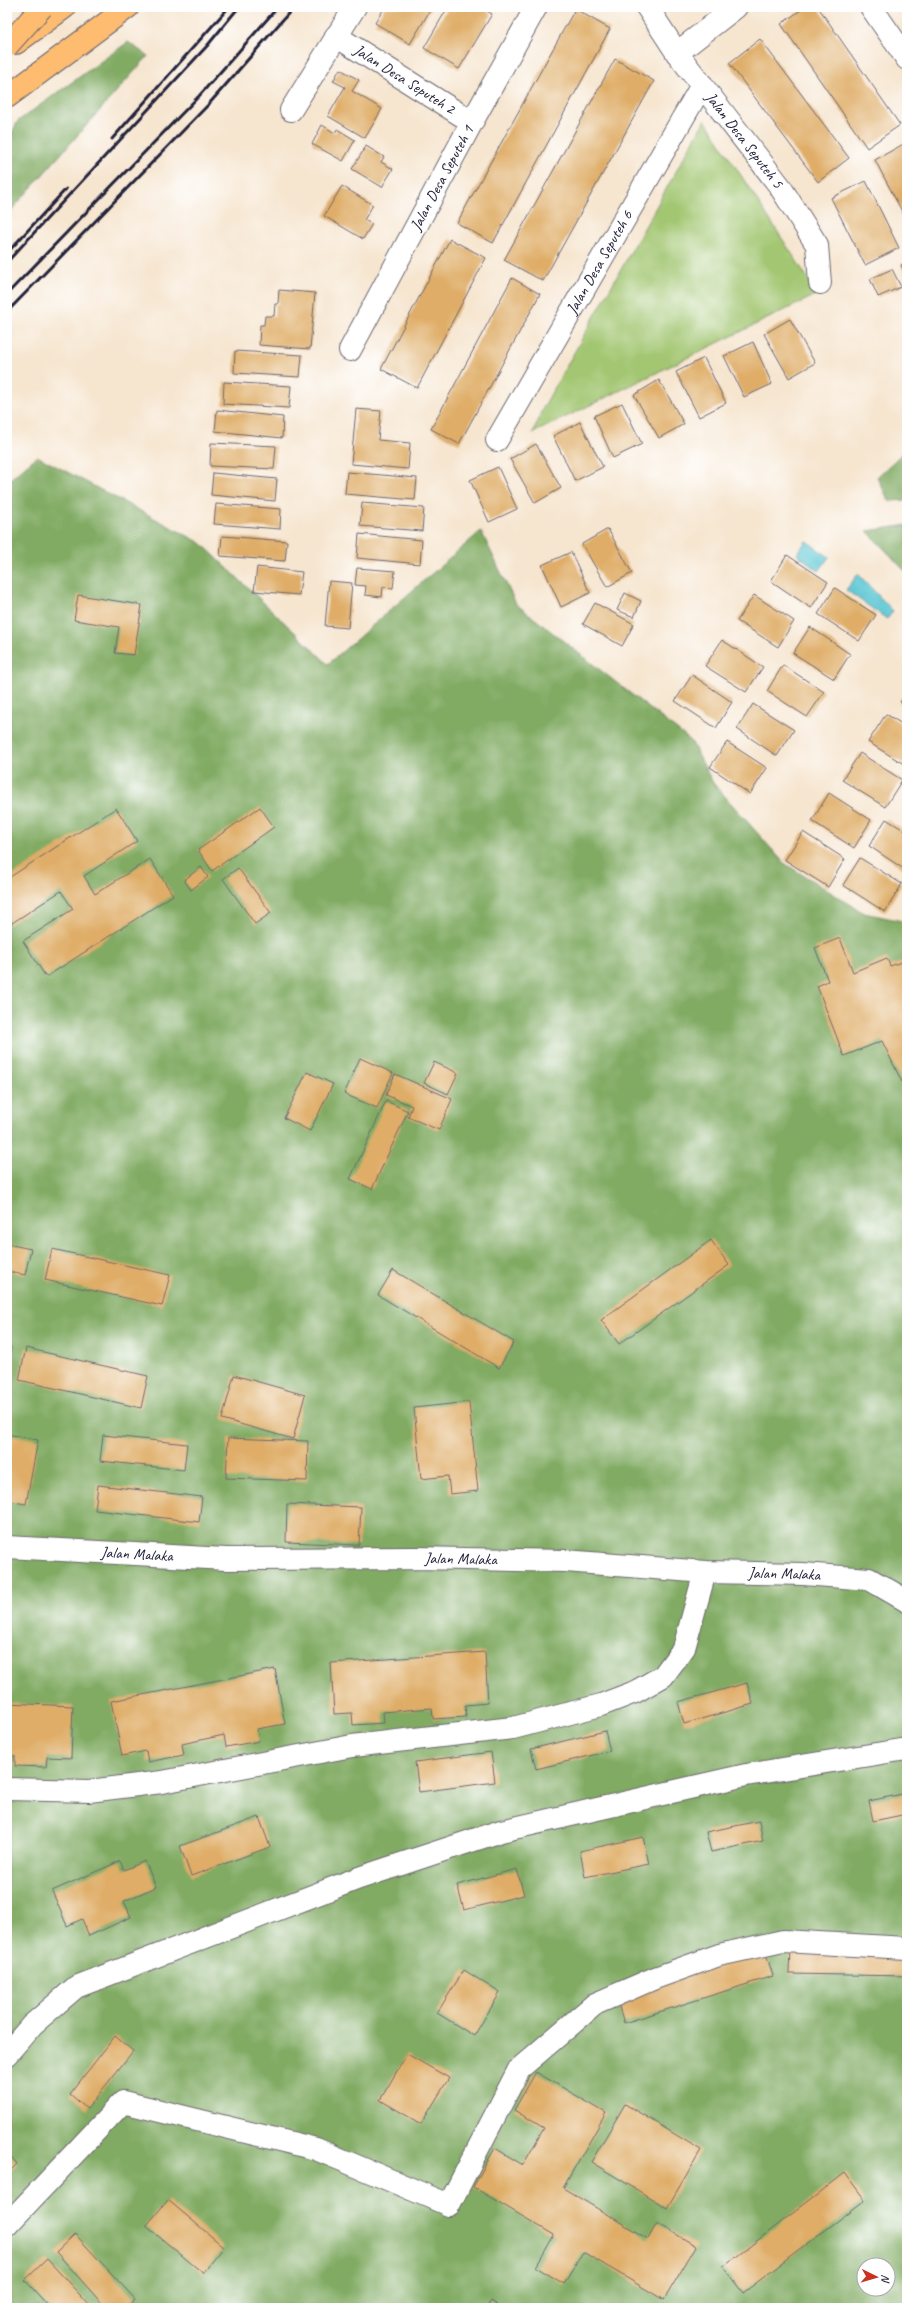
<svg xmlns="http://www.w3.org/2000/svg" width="914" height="2315" font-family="Caveat,sans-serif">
<rect width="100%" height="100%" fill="#fff"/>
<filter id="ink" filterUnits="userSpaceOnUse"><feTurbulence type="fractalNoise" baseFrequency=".025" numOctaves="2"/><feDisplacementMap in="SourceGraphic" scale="8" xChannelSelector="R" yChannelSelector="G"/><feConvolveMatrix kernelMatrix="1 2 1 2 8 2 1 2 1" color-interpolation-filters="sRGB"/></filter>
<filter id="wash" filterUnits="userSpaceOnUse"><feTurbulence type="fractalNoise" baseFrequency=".012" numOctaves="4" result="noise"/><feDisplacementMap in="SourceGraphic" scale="16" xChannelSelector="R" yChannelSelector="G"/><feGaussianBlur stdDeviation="0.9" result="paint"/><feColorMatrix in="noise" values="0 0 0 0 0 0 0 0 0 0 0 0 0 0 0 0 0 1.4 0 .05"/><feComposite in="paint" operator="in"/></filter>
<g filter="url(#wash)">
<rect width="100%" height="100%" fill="#f6e5cf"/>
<polygon fill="#a2c671" stroke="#627456" points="705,120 818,294 533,433 543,408"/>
<g fill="#81ab63" stroke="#52664f" fill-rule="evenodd">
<polygon points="128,42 148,56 7,215 7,142 18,121"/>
<polygon points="907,449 907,500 889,501 877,477"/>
<path d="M37,456L201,543L328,664L481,531L516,604L691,741L713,783L784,863L864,913L907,922V2308H7V482ZM864,2265H888V2289H864Z"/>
<polygon points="907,525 907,573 867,531"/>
</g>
<g fill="#5ac6d3" stroke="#3e7487">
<polygon points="806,541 829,557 819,571 797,554"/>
<polygon points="858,574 893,611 887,619 846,590"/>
</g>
<g id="blocks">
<g fill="#dfad68">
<polygon points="385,7 432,7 410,44 375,23"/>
<polygon points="448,7 480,7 492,14 459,69 424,48"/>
<polygon points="805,7 818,7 900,125 867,148 781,24"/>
<polygon points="575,9 610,29 493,243 457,223"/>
<polygon points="760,39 849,158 818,182 729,63"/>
<polygon points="615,59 654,81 543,281 504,260"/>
<polygon points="340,69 359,80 352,91 382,109 365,138 328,116 345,87 333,81"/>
<polygon points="322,125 335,133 337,129 355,140 343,161 312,144"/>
<polygon points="907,142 907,221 875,160"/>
<polygon points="366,146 384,157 381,162 393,169 382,187 352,169"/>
<polygon points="866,181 899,248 865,265 831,198"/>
<polygon points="342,186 373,205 364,220 372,224 363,239 324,216"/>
<polygon points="450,239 486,258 417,388 381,369"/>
<polygon points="907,262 907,278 901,265"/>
<polygon points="892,269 901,287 878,297 870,279"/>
<polygon points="512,278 540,294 459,444 431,429"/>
<polygon points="279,290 315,293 310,349 259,345 260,325 264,325 265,316 274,316 275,304 278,304"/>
<polygon points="790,319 815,363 789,378 764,334"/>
<polygon points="753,342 772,384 744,397 724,356"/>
<polygon points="235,351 302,355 300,377 234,373"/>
<polygon points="704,358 726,403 699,417 676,372"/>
<polygon points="659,380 684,424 659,438 634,395"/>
<polygon points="224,382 291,386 289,408 223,404"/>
<polygon points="622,403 642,444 613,458 594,416"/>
<polygon points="356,409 381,411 378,440 410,443 408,469 351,464"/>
<polygon points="217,410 283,417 282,438 215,431"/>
<polygon points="580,422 603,467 575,481 553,436"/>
<polygon points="211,443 276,446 274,469 210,466"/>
<polygon points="536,444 561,488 535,503 510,459"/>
<polygon points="498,467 517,509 489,522 470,480"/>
<polygon points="347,472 417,478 415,500 345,494"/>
<polygon points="213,473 277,479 275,501 211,495"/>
<polygon points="362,503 424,508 422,531 360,526"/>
<polygon points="216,504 281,509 280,529 214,524"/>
<polygon points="608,529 632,573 607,587 582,544"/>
<polygon points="359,534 422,540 420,564 357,558"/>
<polygon points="222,536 287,541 285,561 220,556"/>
<polygon points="571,552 590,593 561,607 542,565"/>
<polygon points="787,555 828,582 811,608 771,581"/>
<polygon points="257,567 302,572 299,595 254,591"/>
<polygon points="357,568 395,571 393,588 383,587 382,597 365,595 366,586 355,585"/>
<polygon points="329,581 352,583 348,628 325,626"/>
<polygon points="835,588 876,615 859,641 818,614"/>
<polygon points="625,593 641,601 634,617 617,610"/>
<polygon points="78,595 142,605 134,655 115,653 119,627 74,620"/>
<polygon points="754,595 794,621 778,647 737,621"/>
<polygon points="595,603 634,624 622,646 583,624"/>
<polygon points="810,627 850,654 834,679 793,653"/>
<polygon points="722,640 763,667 746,692 705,666"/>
<polygon points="783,665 824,692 807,717 767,691"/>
<polygon points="692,675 732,702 716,728 675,701"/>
<polygon points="907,691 907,707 900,702"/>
<polygon points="753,704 794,730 777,756 737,729"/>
<polygon points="886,714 907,727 907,766 868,742"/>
<polygon points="727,742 767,768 750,794 710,767"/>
<polygon points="860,753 902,780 885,807 842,780"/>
<polygon points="829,793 871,820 854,848 812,821"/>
<polygon points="907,795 907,805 903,802"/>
<polygon points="260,807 274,827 212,871 198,850"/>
<polygon points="116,808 137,841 84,876 95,894 150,859 173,895 46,977 23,941 73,909 61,891 9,925 7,879"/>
<polygon points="886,819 907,832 907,871 869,846"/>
<polygon points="803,832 845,859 828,887 785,860"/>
<polygon points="860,858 902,884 885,912 843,885"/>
<polygon points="201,867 208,877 191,890 184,880"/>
<polygon points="238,868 271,913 255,924 223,879"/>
<polygon points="840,938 853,972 887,958 890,966 907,960 907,1080 902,1082 882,1041 844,1056 817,986 828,981 815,948"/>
<polygon points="360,1058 393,1073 377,1108 344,1094"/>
<polygon points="434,1062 458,1073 448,1094 424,1083"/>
<polygon points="307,1072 333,1084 310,1131 284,1118"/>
<polygon points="395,1074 452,1099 439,1130 408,1117 412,1106 386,1095"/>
<polygon points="386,1101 408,1111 372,1189 350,1179"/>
<polygon points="711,1240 729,1265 619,1344 601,1320"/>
<polygon points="7,1244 31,1249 25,1275 7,1271"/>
<polygon points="52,1249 170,1275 162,1306 45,1280"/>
<polygon points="393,1270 514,1342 499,1368 378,1295"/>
<polygon points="7,1346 11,1347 8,1360 7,1360"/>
<polygon points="26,1348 148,1376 141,1408 19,1380"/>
<polygon points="234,1375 305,1395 293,1439 222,1419"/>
<polygon points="469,1402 478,1491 450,1494 448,1476 421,1479 414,1408"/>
<polygon points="7,1434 38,1440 26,1504 7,1501"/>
<polygon points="103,1435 187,1444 184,1470 100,1461"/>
<polygon points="228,1438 308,1441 307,1481 226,1478"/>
<polygon points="98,1485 202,1497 199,1522 95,1510"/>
<polygon points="287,1504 361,1507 359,1545 286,1542"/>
<polygon points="485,1652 488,1703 465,1705 466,1717 433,1719 432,1708 383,1712 384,1723 353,1725 352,1713 334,1714 331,1663"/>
<polygon points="275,1669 285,1724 257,1729 259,1741 226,1747 224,1735 182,1744 184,1755 148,1762 146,1751 122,1756 111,1701"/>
<polygon points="747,1683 753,1704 684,1724 678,1702"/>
<polygon points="7,1703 73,1706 71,1758 47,1757 46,1767 15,1766 15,1756 7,1756"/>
<polygon points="605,1731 610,1751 536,1769 531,1749"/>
<polygon points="491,1752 495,1782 419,1792 415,1762"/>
<polygon points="907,1793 907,1814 873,1821 869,1801"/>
<polygon points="259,1817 270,1847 191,1876 180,1846"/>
<polygon points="759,1821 763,1841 711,1852 706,1832"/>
<polygon points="643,1837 649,1864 585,1877 580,1851"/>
<polygon points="120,1861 124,1870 145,1861 156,1887 124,1901 131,1917 89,1936 82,1919 67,1926 52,1891"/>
<polygon points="517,1869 524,1895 464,1910 457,1885"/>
<polygon points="790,1946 907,1948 907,1976 789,1974"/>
<polygon points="764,1947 773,1976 624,2023 615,1994"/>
<polygon points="464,1970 500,1993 474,2036 437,2013"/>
<polygon points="115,2036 133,2051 87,2109 70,2094"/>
<polygon points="407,2054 449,2078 421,2124 380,2100"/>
<polygon points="536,2072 606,2113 563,2188 648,2239 657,2223 696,2246 664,2300 583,2252 564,2284 536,2267 554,2235 473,2187 495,2148 523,2165 544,2128 514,2110"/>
<polygon points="625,2104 701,2150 667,2208 591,2162"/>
<polygon points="7,2152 17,2164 7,2174"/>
<polygon points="845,2173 865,2200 743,2293 723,2267"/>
<polygon points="168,2200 224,2247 203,2273 146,2226"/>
<polygon points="75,2234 135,2299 125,2308 106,2308 56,2252"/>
<polygon points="47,2259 92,2308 50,2308 25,2280"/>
<polygon points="491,2301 502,2308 486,2308"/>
</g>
</g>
</g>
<g filter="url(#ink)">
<use href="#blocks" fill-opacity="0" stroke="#6c666f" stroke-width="1"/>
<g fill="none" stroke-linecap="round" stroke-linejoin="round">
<g stroke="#6c666f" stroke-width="24">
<g id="minor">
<path id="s1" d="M647,7L677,53L779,185L817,245L820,283"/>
<polyline points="871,7 907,59"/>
<path id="s2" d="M336,36L472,122"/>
<polyline points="677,53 736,7"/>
<polyline points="291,110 355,7"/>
<path id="s3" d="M350,350L472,122L536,7"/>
<path id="s4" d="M497,440L702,85"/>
<path id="s5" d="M7,1547L226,1559L416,1558L565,1561L705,1572L803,1574L869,1579L907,1601"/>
<polyline points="7,1789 89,1791 162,1782 352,1746 513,1728 601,1705 635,1692 663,1676 684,1648 705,1572"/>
<polyline points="7,2054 32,2025 76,1987 359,1878 501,1831 746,1775 907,1749"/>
<polyline points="7,2225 123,2102 316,2149 449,2205 519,2069 595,2004 655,1978 719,1955 783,1941 907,1948"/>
</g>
</g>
<g stroke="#6c666f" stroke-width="24">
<g id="motorway">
<polyline points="16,43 65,7"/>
<polyline points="7,97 128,7"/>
</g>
</g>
<use href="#minor" stroke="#fff" stroke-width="22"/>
<use href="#motorway" stroke="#fdbc6f" stroke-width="22"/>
<g stroke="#22223b" stroke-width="3">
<polyline points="112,139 229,7"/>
<polyline points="7,253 66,189"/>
<polyline points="7,262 207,46 239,7"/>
<polyline points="7,294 199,96 278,7"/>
<polyline points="7,312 208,105 294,7"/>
</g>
<g stroke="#6c666f" stroke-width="24" stroke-linecap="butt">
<polyline id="motorway-bridge" points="7,46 42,7"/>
</g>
<use href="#motorway-bridge" stroke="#fdbc6f" stroke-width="22"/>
</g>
</g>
<g text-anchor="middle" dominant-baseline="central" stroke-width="4" stroke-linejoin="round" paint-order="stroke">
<g font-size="16" fill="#22223b" stroke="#fff">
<text stroke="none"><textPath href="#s2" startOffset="81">Jalan Desa Seputeh 2</textPath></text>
<text stroke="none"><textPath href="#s1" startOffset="165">Jalan Desa Seputeh 5</textPath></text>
<text stroke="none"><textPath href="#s3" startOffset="195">Jalan Desa Seputeh 1</textPath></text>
<text stroke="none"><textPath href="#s4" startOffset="205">Jalan Desa Seputeh 6</textPath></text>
<text stroke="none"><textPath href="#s5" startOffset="130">Jalan Malaka</textPath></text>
<text stroke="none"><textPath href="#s5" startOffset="454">Jalan Malaka</textPath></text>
<text stroke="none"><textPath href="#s5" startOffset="778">Jalan Malaka</textPath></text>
</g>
</g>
<rect width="914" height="2315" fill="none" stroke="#fff" stroke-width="24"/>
<g transform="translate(876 2277) rotate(95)"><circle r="19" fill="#ffffff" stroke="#a7a7b1"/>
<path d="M0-3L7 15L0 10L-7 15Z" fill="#c8321e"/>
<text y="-6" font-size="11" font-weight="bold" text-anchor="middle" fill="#22223b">N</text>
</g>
</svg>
